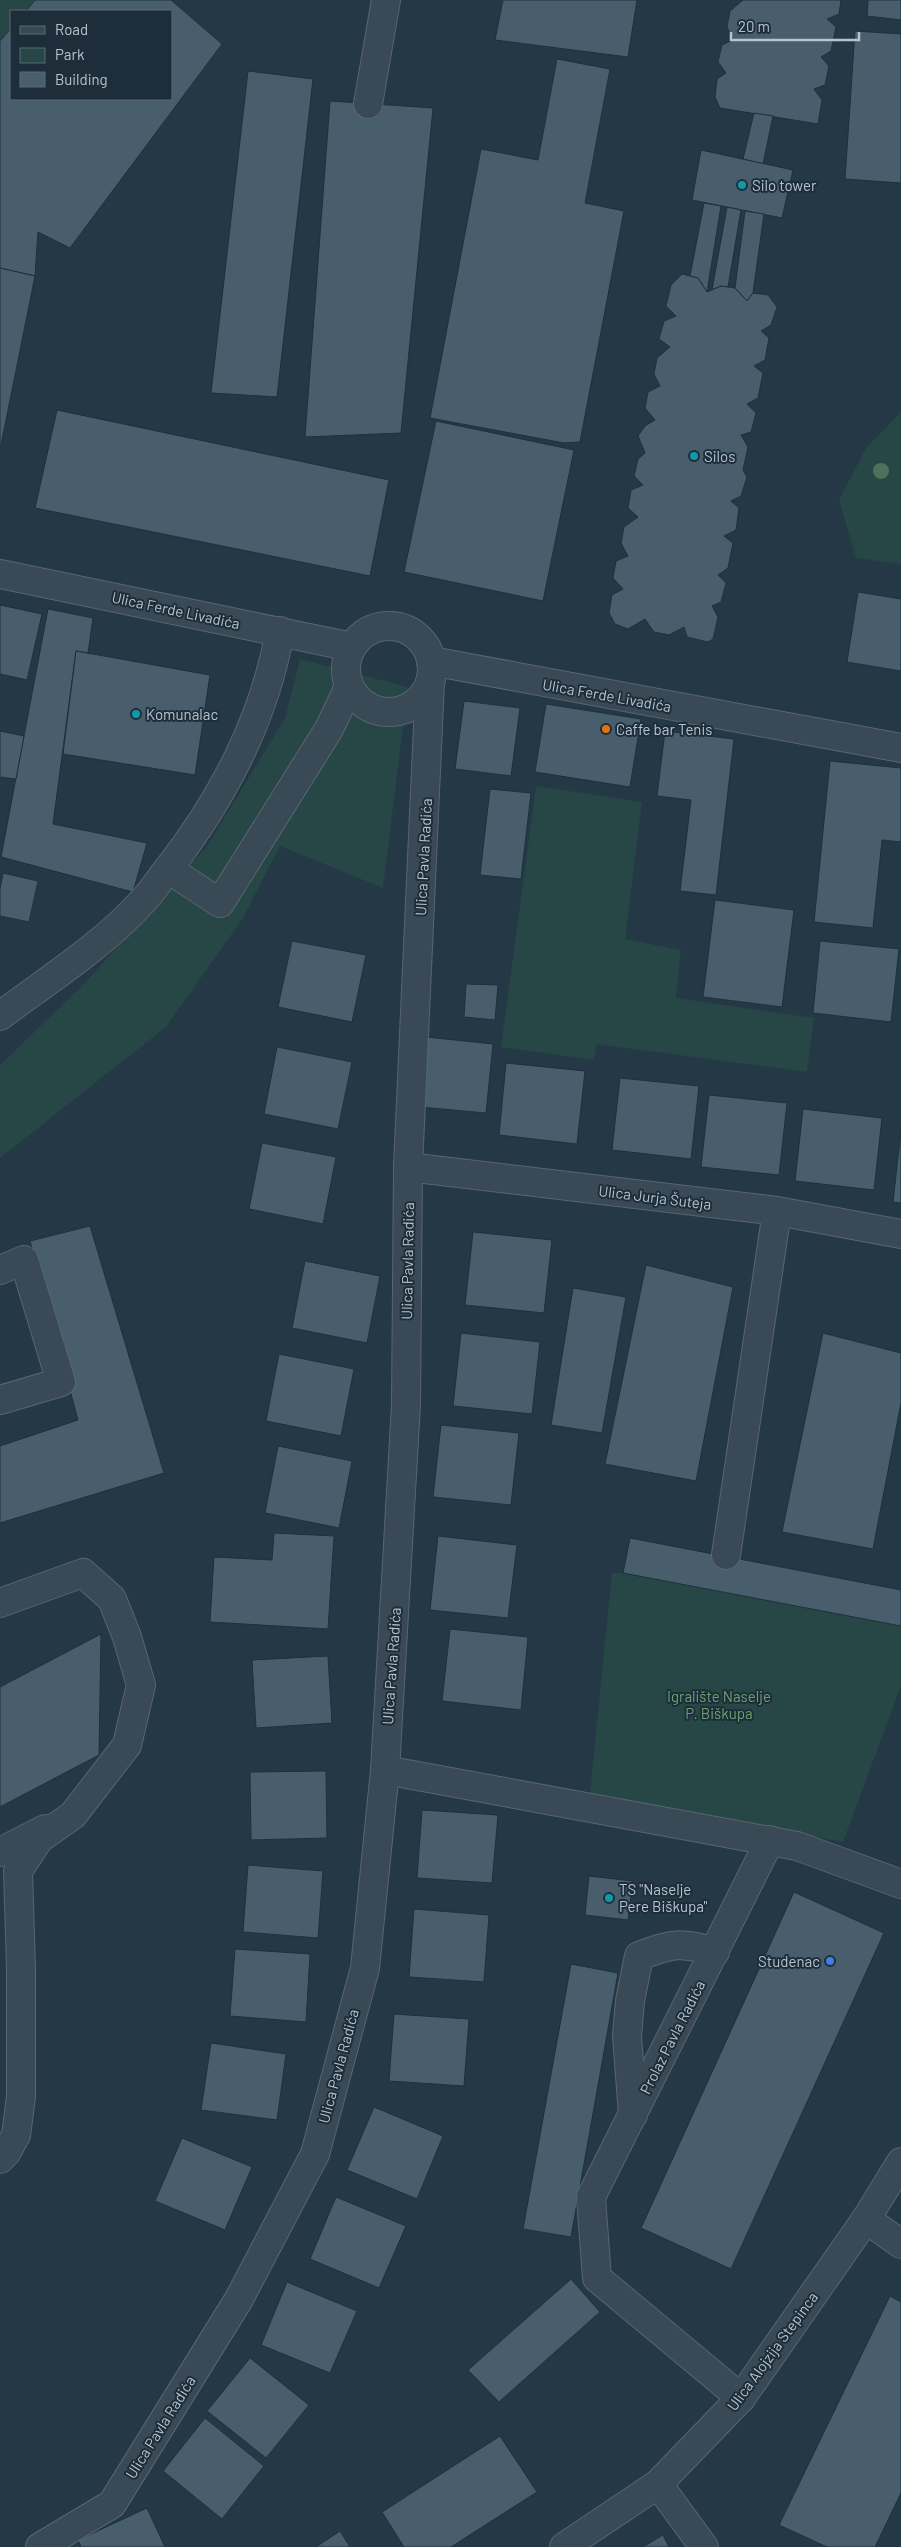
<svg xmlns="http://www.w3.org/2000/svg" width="901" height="2547" font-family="Barlow,sans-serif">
<rect width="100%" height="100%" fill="#243846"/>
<g fill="#264745">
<polygon points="0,0 35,0 26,11 11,11 11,28 0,41"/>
<polygon points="901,412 901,564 856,558 839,500 866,448"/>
<polygon points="300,659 408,687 383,888 280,846 243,918 166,1027 0,1158 0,1065 84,984 207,846 285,718"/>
<polygon points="536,786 642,802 625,939 681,950 676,998 814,1018 807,1072 596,1044 594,1060 501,1047"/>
<polygon points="612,1573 623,1573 901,1626 901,1686 843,1842 590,1794"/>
</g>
<g fill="#485e6c" stroke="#20303c">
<polygon points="35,0 171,0 222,44 70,248 38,232 35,276 0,268 0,41 11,28 11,99 171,99 171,11 26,11"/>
<polygon points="503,0 637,0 628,57 495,40"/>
<polygon points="743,0 841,0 839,14 827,19 836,27 831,51 821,57 829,66 825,85 814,89 822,100 818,124 720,108 715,97 717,79 726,73 718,62 722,45 733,40 727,27 730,11"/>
<polygon points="868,0 901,0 901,20 867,16"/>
<polygon points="855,31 901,34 901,183 845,179"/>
<polygon points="557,59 610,69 585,203 624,211 580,442 564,443 430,418 481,149 538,160"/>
<polygon points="248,71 313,79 277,397 211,393"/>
<polygon points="330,101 433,108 401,433 305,437"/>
<polygon points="754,113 773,116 763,164 743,159"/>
<polygon points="701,150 793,170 782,218 692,200"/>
<polygon points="704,203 721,206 707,292 698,278 690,276"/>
<polygon points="727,207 741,210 728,287 721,286 712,290"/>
<polygon points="745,211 764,214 753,293 747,301 735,288"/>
<polygon points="0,268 35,276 0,450"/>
<polygon points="682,274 698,278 707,292 721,286 735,288 747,301 753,293 768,295 777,307 771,325 761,331 769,338 765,360 754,366 763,373 758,398 747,404 756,413 751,432 741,435 748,447 743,470 747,477 741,496 731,501 739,508 736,530 724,536 733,543 728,568 718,575 726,583 721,602 712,606 718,617 713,639 708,642 687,637 684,627 669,635 654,632 645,619 628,629 615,624 609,613 612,595 623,589 613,578 616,561 628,556 621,543 624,527 638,517 628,508 631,490 643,485 634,476 638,459 645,453 638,436 645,426 655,420 645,408 648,392 660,386 654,374 657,358 670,347 659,339 664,321 676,316 666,306 671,285"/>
<polygon points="57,410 389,480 370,576 35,508"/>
<polygon points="436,421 574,450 543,601 404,572"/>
<polygon points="858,592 901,599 901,671 847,662"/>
<polygon points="0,605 42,614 27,680 0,674"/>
<polygon points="48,609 93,618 88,653 76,651 53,824 147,843 133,892 1,857"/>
<polygon points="76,651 210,675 195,775 63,754"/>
<polygon points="464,701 520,708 511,776 455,769"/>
<polygon points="546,704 641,719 630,787 535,772"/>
<polygon points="0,731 24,736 16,779 0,777"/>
<polygon points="665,731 734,739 716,895 680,891 691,800 657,796"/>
<polygon points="830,761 901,768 901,842 882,840 873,928 814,922"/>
<polygon points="490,789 531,793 521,879 480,875"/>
<polygon points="3,873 38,881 29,922 0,916 0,889"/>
<polygon points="715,900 794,910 782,1007 703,997"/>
<polygon points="292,941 366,955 352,1022 278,1007"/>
<polygon points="820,941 899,949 891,1022 813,1013"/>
<polygon points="466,984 498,985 495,1020 464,1017"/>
<polygon points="426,1037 493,1044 486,1113 420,1107"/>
<polygon points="277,1047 352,1062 338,1129 264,1114"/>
<polygon points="506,1063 585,1071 577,1144 499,1135"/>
<polygon points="620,1078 699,1086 691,1159 612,1150"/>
<polygon points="709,1095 787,1103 779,1175 701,1167"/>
<polygon points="803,1109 882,1118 874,1190 795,1181"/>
<polygon points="901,1130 901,1203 893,1202"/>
<polygon points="262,1143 336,1157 323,1224 249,1209"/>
<polygon points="90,1226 164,1473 0,1523 0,1446 78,1420 30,1241"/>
<polygon points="473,1232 552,1240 544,1313 465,1305"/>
<polygon points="305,1261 380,1276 367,1343 292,1328"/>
<polygon points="646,1265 733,1287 696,1481 605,1464"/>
<polygon points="573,1288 626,1297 602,1433 551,1425"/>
<polygon points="461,1333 540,1342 532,1414 453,1406"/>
<polygon points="823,1333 901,1353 901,1403 873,1549 782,1532"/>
<polygon points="279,1354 354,1369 341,1436 266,1421"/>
<polygon points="441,1425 519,1433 511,1505 433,1497"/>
<polygon points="278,1446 352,1461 339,1528 265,1513"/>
<polygon points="274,1533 334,1536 328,1629 210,1622 214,1557 272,1560"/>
<polygon points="438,1536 517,1545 508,1618 430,1610"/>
<polygon points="630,1538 901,1590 901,1626 623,1573"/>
<polygon points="450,1629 528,1637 521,1710 442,1701"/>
<polygon points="101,1634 99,1755 0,1807 0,1687"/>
<polygon points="328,1656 332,1723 256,1728 252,1660"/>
<polygon points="326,1771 327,1838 251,1840 250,1772"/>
<polygon points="422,1810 498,1815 492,1883 417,1878"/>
<polygon points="248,1865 323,1871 318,1938 243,1932"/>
<polygon points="589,1876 633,1881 628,1920 585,1915"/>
<polygon points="794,1892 884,1933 731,2269 641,2228"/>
<polygon points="414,1909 489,1915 484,1982 409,1977"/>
<polygon points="235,1949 310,1954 306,2022 230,2016"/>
<polygon points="571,1964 618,1973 571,2237 523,2229"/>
<polygon points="394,2014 469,2019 464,2086 389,2081"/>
<polygon points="211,2043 286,2054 277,2120 201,2110"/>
<polygon points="374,2107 443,2136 417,2199 347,2170"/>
<polygon points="182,2138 252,2167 225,2230 155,2201"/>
<polygon points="336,2197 406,2226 379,2288 310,2259"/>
<polygon points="571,2279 600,2312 499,2402 468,2370"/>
<polygon points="287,2282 357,2311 330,2373 261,2345"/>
<polygon points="890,2296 901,2302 901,2493 875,2547 827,2547 779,2525"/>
<polygon points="250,2358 309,2405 266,2458 207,2411"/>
<polygon points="205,2418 264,2466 222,2519 163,2471"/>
<polygon points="500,2436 537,2492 451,2547 404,2547 382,2512"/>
<polygon points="147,2508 165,2547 81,2547 78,2540"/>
<polygon points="340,2531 350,2547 316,2547"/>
<polygon points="663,2535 669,2547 643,2547"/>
</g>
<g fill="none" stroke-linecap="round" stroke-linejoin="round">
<g stroke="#586672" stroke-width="30">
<g id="minor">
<polyline points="368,104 386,0"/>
<polyline points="0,574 352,647"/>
<circle cx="389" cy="669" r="43"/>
<polyline points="431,661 901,748"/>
<polyline points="168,869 220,903 329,729 349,687"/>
<path d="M0,1016C48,980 102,946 142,902C152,892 159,880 168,869C222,800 265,718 280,631"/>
<polyline points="408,1167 777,1211 901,1234"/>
<polyline points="0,1270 24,1260 61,1382 0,1400"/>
<polyline points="726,1555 777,1211"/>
<polyline points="0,1603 83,1573 112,1599 127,1637 141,1685 127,1745 73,1815 39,1839 18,1871 21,1968 21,2097 16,2135 6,2153 0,2159"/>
<polyline points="385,1770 797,1846 901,1884"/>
<polyline points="0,1852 45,1829"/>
<path d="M633,2115L627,2036L630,2001L639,1956C672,1944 680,1941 715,1952"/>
<polyline points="866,2219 901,2244"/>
<polyline points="741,2398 597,2278 591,2197 770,1840"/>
<polyline points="658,2484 704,2547"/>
<polyline points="40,2547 112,2504 239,2299 315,2154 365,1968 385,1770 406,1405 408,1167 430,682"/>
<polyline points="564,2547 658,2484 741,2398 866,2219 901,2162"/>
</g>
</g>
<use href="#minor" stroke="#394955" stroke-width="28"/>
</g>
<circle fill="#4b725d" cx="881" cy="471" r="8"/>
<g fill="#0f9aa8" stroke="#1d2e3a" stroke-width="2">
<circle cx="742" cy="185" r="5"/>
<circle cx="694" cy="456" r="5"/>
<circle cx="136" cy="714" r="5"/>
<circle cx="609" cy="1898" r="5"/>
</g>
<circle fill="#e8710a" stroke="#1d2e3a" stroke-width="2" cx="606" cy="729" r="5"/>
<circle fill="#3f7fe0" stroke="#1d2e3a" stroke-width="2" cx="830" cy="1961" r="5"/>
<g text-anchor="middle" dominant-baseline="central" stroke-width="4" stroke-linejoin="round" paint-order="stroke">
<g font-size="15" fill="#b7c3ce" stroke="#1d2e3a" text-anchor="start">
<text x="752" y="185">Silo tower</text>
<text x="704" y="456">Silos</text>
<text x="146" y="714">Komunalac</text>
<text x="616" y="729">Caffe bar Tenis</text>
<text x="619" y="1889">TS "Naselje<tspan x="619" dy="17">Pere Biškupa"</tspan></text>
<text x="820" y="1961" text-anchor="end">Studenac</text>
</g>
<g font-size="15" fill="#b7c3ce" stroke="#1d2e3a">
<text transform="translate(176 610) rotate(12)">Ulica Ferde Livadića</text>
<text transform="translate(607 695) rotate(10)">Ulica Ferde Livadića</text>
<text transform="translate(423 857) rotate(-87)">Ulica Pavla Radića</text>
<text transform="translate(655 1197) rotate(7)">Ulica Jurja Šuteja</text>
<text transform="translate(407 1261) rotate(-89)">Ulica Pavla Radića</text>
<text transform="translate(391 1666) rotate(-86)">Ulica Pavla Radića</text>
<text transform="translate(672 2037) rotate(-63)">Prolaz Pavla Radića</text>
<text transform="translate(338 2066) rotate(-75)">Ulica Pavla Radića</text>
<text transform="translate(772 2351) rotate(-54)">Ulica Alojzija Stepinca</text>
<text transform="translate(160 2427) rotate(-58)">Ulica Pavla Radića</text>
</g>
<g font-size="15" fill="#6ba26f" stroke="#1d2e3a">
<text x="719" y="1696">Igralište Naselje<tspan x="719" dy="17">P. Biškupa</tspan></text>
</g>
</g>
<rect x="10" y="10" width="162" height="90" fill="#1d2e3a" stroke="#5b6a75"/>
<rect x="20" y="26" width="25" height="8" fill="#394955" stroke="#5b6a75"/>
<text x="55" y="35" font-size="15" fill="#b7c3ce">Road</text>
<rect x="20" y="48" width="25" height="15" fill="#264745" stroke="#5b6a75"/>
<text x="55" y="60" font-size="15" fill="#b7c3ce">Park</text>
<rect x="20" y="72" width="25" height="15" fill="#485e6c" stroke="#5b6a75"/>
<text x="55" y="85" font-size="15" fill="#b7c3ce">Building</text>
<path d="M731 32v8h128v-8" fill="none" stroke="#b7c3ce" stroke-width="2.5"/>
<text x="738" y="32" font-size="15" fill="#b7c3ce" stroke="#1d2e3a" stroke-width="4" paint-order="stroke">20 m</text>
</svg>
